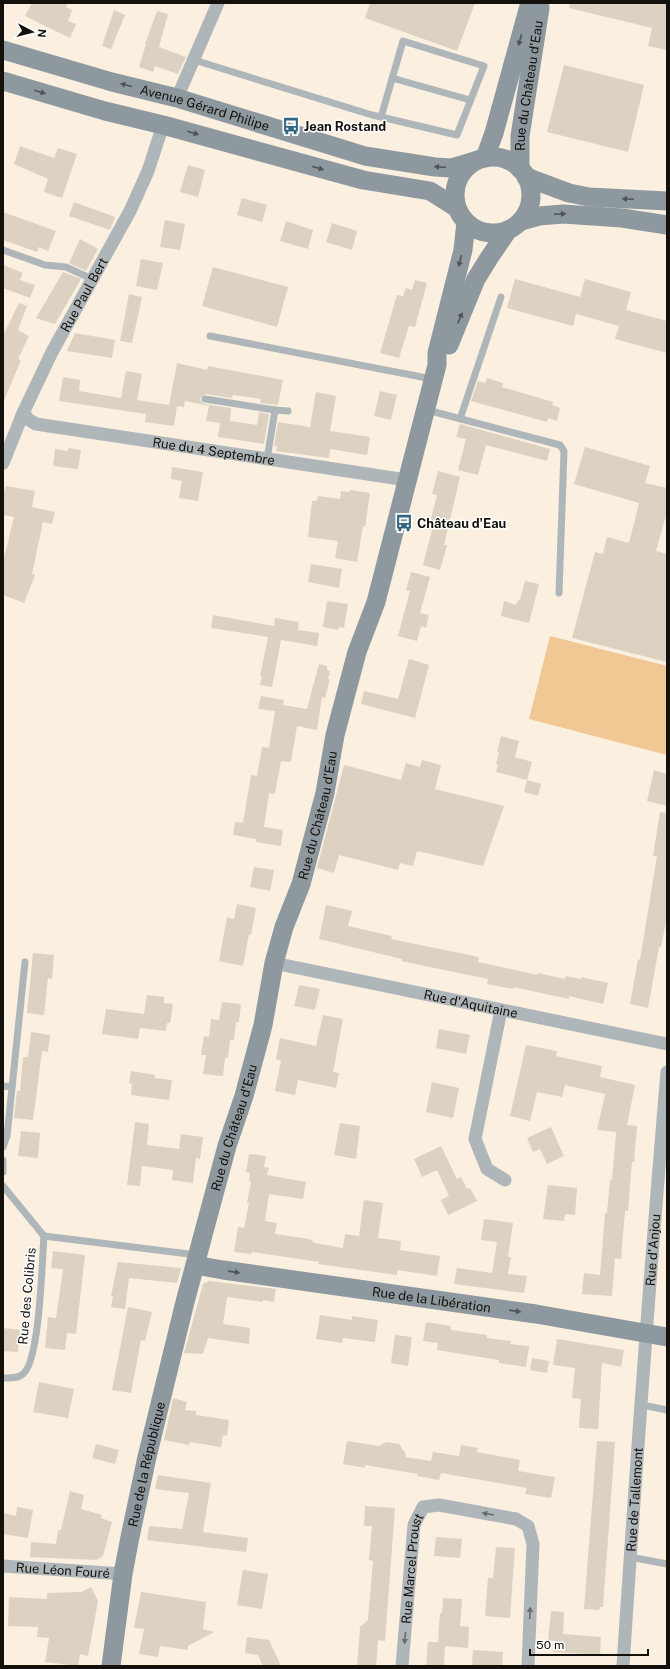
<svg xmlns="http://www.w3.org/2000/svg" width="670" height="1669" font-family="'Public Sans',sans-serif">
<rect width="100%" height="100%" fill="#fbefe0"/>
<polygon fill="#f1c793" points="550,636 667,666 667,755 529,719"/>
<g fill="#ddd1c2">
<polygon points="32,3 67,3 66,7 72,10 68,21 76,24 70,38 25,16"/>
<polygon points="370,3 475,3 457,51 365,18"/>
<polygon points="570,3 667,3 667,50 648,46 652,28 569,8"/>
<polygon points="114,10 125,15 111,49 102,46"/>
<polygon points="157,11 168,14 159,47 186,57 178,74 155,66 153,72 139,67 146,44 145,44"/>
<polygon points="564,65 644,85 628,152 547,132"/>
<polygon points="20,146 54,158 58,148 77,154 62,198 44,192 48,179 14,164"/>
<polygon points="188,165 205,170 198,197 180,192"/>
<polygon points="242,198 267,205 262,222 237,215"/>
<polygon points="74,202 115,217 110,230 69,216"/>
<polygon points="3,212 56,231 48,251 39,247 37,252 3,240"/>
<polygon points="165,220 185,224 180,250 160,247"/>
<polygon points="286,221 313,230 308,249 280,241"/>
<polygon points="332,223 357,231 352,250 326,242"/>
<polygon points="80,239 98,249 86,271 69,263"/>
<polygon points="141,259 163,263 157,290 136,286"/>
<polygon points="3,265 23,273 20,280 35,285 30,298 3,288"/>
<polygon points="213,267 288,287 277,327 202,306"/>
<polygon points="63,272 81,279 55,324 36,318"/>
<polygon points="515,279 580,297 585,279 631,292 626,310 667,321 667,353 615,339 619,326 576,314 573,326 507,308"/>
<polygon points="415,280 427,283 415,327 409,326 399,358 380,353 397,295 403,296 406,288 412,290"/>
<polygon points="129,294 142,297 132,343 120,341"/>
<polygon points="19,303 27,306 18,330 29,336 18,359 21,360 3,403 3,336"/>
<polygon points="75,333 115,340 112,358 67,351"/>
<polygon points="177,363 207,370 208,366 283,380 278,405 260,403 261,399 233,395 232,398 205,394 200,398 201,401 204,404 231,408 230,421 257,425 259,412 269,414 264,444 218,437 220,423 206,421 209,406 185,401 184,407 176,406 177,406 174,426 145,422 146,414 59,401 63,377 80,380 79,391 121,398 126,371 142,374 137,400 169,405"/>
<polygon points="487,378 503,383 502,387 553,402 552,405 560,408 557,421 548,418 547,422 471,401 478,381 485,383"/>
<polygon points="380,391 397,395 391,420 374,416"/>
<polygon points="316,392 336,396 330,431 370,437 367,455 330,449 329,458 276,451 277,446 274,446 278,422 310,427"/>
<polygon points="460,424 550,449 547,461 486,445 478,475 458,470 466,439 456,437"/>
<polygon points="585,447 650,466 645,483 667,488 667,512 656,551 667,554 667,662 572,638 595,552 603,554 607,537 629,543 639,503 574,484"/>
<polygon points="68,448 81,450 78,469 53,466 55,449 68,451"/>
<polygon points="172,467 203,472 198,501 179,498 182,481 171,479"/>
<polygon points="438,471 460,477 444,545 447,545 440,570 423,565 432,530 428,530 437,495 432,494"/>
<polygon points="6,486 35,491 32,507 55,512 52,524 43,522 32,574 35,575 24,603 3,595 3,562 14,517 3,515 3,495"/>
<polygon points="350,490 370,493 365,527 363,526 357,562 335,558 338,541 308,537 312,501 317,501 318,496 340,499 341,491 350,492"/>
<polygon points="311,564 342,569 339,588 308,582"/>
<polygon points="411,572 430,577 420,613 429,615 426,628 421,626 417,641 398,636 410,591 406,590"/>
<polygon points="525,581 539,584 529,623 501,616 504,601 516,605 518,600 520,600"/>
<polygon points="327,601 348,604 344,628 339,627 338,630 323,627"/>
<polygon points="213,615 274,626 275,618 299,622 298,630 319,633 317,646 281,640 272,687 260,685 262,676 260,676 268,637 211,628"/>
<polygon points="409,659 429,665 415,718 361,704 364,691 398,699"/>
<polygon points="319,664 327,666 327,670 330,671 328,679 330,679 325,698 322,697 317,730 297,726 291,762 281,761 275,794 269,793 264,827 283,830 281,846 256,842 256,839 233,835 235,822 243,823 251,775 257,776 262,747 269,748 275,711 258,709 261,696 284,700 283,705 307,709"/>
<polygon points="501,736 519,741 515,757 532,762 527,780 496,772 498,765 496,764 499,752 497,752"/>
<polygon points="422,760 441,765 435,789 504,806 483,866 417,851 413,866 400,863 398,870 339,855 334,873 317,868 344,765 401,780 406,763 420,767"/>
<polygon points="654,770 667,774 667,806 647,801"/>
<polygon points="527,780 541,784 538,796 524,792"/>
<polygon points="660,812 667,813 667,917 661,947 659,947 648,1008 630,1004 638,959 640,960 657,856 653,856"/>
<polygon points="254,867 274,870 270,891 250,887"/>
<polygon points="237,904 256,908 251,935 249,934 243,966 219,961 227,917 234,919"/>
<polygon points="326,905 352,911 348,926 392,936 391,939 479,957 478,962 538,975 538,973 565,979 566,976 581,979 581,977 608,983 603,1004 569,996 569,999 513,987 513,989 487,984 488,979 401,961 402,959 319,939"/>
<polygon points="33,953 54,955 52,979 48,978 44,1015 27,1013"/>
<polygon points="299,985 320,989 315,1010 294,1006"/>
<polygon points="147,995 164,997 164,1003 173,1004 170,1023 167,1023 166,1031 140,1028 138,1039 102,1034 106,1009 144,1014"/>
<polygon points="222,1002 241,1004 239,1022 236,1022 234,1040 230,1040 228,1058 225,1058 223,1076 203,1074 206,1055 201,1055 204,1036 209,1037 211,1019 219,1020"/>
<polygon points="323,1015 343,1019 333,1072 339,1073 336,1088 298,1080 295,1095 275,1091 281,1061 276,1059 280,1038 316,1046"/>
<polygon points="439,1029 470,1035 466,1054 436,1048"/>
<polygon points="31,1032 50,1035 48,1052 42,1051 33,1120 14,1118 17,1091 20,1091 23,1057 28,1057"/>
<polygon points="526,1045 557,1051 556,1056 602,1066 600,1077 635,1085 627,1125 637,1126 634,1162 632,1162 628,1211 625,1211 621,1259 615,1258 612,1296 582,1294 584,1273 600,1275 605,1213 607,1213 610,1180 612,1180 616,1132 597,1130 605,1094 565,1085 562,1097 537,1092 530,1121 510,1116"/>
<polygon points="131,1071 155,1075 154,1078 172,1080 169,1100 131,1095 132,1084 129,1083"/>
<polygon points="432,1082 459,1088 453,1118 426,1112"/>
<polygon points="135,1122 149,1124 147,1145 179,1149 181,1134 203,1137 200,1159 196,1158 193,1183 172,1180 173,1170 142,1166 140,1186 127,1185"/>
<polygon points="340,1123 360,1126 356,1159 334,1155"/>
<polygon points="551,1127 564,1156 547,1164 540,1149 533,1152 527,1138"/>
<polygon points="21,1131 40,1133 38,1158 18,1156"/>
<polygon points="441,1146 457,1179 461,1177 467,1189 470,1188 477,1201 448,1215 441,1200 449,1196 437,1170 422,1177 414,1159"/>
<polygon points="249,1154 266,1156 264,1167 269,1168 267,1175 306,1182 303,1199 269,1194 265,1221 277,1223 275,1234 309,1239 315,1243 343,1248 345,1234 359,1236 364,1200 383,1203 378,1238 401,1241 400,1250 440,1256 437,1276 397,1270 397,1275 318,1264 319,1262 252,1252 251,1254 234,1252 238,1227 244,1228 249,1203 247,1203 251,1181 249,1181 250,1173 246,1172"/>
<polygon points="548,1185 577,1188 575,1215 565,1214 564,1221 543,1219"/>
<polygon points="484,1219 513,1223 508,1257 511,1257 508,1274 527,1276 524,1293 454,1284 457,1268 492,1273 497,1242 481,1240"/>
<polygon points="53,1251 85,1255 76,1334 67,1333 65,1350 45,1348 48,1317 56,1318 63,1269 51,1268"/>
<polygon points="118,1262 181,1268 177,1283 129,1278 125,1309 111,1307 113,1296 111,1296"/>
<polygon points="209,1281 276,1289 274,1302 263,1300 263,1302 227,1297 223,1324 250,1328 249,1344 208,1338 203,1354 184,1353 203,1284"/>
<polygon points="128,1307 152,1312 145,1341 141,1340 131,1393 112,1390"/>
<polygon points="320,1315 352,1320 352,1316 378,1320 375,1342 343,1338 342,1343 316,1339"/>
<polygon points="426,1322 451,1326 451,1330 487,1335 487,1338 511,1341 510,1344 529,1346 526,1367 499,1363 499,1360 437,1350 438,1343 423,1341"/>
<polygon points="3,1328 20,1330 18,1352 3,1351"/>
<polygon points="395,1335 412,1337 408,1366 391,1363"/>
<polygon points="557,1339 624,1350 621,1367 602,1363 598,1429 579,1428 581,1399 572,1398 575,1368 553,1365"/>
<polygon points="532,1358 549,1361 547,1373 530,1370"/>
<polygon points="39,1382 74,1389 68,1418 33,1412"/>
<polygon points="173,1398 187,1402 185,1410 196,1411 196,1415 229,1420 227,1436 223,1435 221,1447 190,1442 189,1445 164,1440"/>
<polygon points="347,1441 379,1446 386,1442 399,1444 406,1454 405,1457 431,1461 433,1452 459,1456 461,1445 478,1448 477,1452 520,1460 518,1471 555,1477 551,1498 525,1494 527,1488 441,1473 439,1480 417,1476 418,1474 365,1465 365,1468 343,1464"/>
<polygon points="597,1441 615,1442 603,1607 600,1607 599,1610 584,1609"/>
<polygon points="96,1444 119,1450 115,1464 92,1458"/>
<polygon points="158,1475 211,1483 203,1532 248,1538 246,1552 147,1540 149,1526 182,1529 189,1493 155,1489"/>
<polygon points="70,1491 84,1495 81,1509 102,1515 101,1518 112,1522 103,1556 97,1560 30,1557 31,1542 56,1544 58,1530 61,1530"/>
<polygon points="365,1506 395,1508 385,1641 378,1640 376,1666 357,1666 360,1627 368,1620 373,1561 369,1560 372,1526 364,1526"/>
<polygon points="17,1507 33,1510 28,1538 3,1534 3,1513 16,1516"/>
<polygon points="436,1537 462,1539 460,1558 434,1556"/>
<polygon points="496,1547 515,1548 510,1618 485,1616 488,1578 493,1578"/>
<polygon points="243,1570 268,1574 262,1609 237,1605"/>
<polygon points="91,1587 98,1601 88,1656 80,1654 78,1666 45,1662 49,1638 37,1637 38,1627 8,1626 9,1597 47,1599 47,1593 81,1592"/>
<polygon points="141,1592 206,1602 203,1629 214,1632 188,1646 188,1650 160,1646 158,1657 139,1654 144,1629 134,1628"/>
<polygon points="443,1598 462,1599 460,1626 469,1627 468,1648 445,1646 444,1666 426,1666 428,1642 438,1642 440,1613 442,1613"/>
<polygon points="551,1611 564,1612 563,1634 601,1637 600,1655 553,1652 554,1641 548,1640"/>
<polygon points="247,1637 269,1640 281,1666 263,1666 258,1655 245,1653"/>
<polygon points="473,1650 503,1652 502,1666 472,1666"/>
</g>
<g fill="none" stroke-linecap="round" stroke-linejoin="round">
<g stroke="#aeb6ba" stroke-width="7">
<polyline points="194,60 372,115 381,117 457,135 484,66 403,41 381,117"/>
<polyline points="392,78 470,100"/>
<polyline points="3,250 45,265 66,267 92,279"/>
<polyline points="210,336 432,379"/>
<polyline points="205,399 275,410 267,459"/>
<polyline points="275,410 288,411"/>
<polyline points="427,410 560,445 564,451 559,593"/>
<polyline points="460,419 501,297"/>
<polyline points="3,1086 12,1087"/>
<polyline points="3,1147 7,1136 25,962"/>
<polyline points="3,1160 3,1172"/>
<path d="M3,1186L44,1236C42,1260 40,1361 23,1374C17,1379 10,1378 3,1378"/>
<polyline points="44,1236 197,1255"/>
<polyline points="642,1405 667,1410"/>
<polyline points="630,1557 667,1564"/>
</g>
<g stroke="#aeb6ba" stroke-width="13">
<polyline points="177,98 218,3"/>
<path id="s1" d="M23,413L29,420L36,424L407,480"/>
<path id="s2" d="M3,463L23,413L52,352L130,211L148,171L163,125"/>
<path id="s3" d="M274,963L667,1044"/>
<polyline points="501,1010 475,1139 487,1169 505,1180"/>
<path id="s4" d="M3,1566L123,1574"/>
<path id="s5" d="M402,1666L414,1525L423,1507L439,1505L516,1519L528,1526L533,1544L528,1666"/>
<path id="s6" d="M623,1666C636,1468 650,1270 667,1072"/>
</g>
<g stroke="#8e999f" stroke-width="19">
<path id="s7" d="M3,50L112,82L177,98L365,156L435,167L451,168L478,160"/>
<polyline points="3,81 105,111 163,125 363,180 430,191 457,208"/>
<circle cx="493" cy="195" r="38"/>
<polyline points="485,158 494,133 529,6 531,4"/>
<path id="s8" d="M520,169V136L540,8L539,3"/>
<polyline points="526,177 569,193 589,197 667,201"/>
<polyline points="521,221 539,216 563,214 622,218 667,225"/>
<polyline points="449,345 476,279 489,258 508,230"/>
<path id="s9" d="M195,1265L223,1270L536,1314L667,1337"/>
<path id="s10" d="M111,1666L123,1574L130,1537L147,1457L185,1302L227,1146L244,1096L263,1025L274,963L284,927L301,884L325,793L335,735L357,652L376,602L437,365V353L463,250L466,222"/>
</g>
</g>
<defs><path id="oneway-solid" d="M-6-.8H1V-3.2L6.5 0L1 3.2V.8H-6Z"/></defs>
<g fill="#515455">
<use href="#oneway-solid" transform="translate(520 40) rotate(105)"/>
<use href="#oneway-solid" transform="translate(126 85) rotate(-166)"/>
<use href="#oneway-solid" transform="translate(40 92) rotate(16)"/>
<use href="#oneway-solid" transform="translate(193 133) rotate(16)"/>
<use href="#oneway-solid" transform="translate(440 167) rotate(-176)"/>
<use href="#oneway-solid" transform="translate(318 168) rotate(15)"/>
<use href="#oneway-solid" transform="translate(628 199) rotate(-178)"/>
<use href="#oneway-solid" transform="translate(560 214) rotate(-2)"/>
<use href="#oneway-solid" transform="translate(460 261) rotate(104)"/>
<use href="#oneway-solid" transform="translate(460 318) rotate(-68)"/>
<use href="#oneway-solid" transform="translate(234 1272) rotate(8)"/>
<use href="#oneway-solid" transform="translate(515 1311) rotate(8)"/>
</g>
<g fill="#696b6b">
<use href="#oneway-solid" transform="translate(488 1514) rotate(-170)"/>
<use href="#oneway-solid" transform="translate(530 1613) rotate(-87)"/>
<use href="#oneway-solid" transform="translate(405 1638) rotate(95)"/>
</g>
<defs>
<g id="bus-bare" transform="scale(1.38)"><path d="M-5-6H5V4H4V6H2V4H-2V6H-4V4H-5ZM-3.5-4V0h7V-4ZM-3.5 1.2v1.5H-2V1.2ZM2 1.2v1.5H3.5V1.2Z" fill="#316682" stroke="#fefefe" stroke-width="2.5" paint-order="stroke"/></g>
</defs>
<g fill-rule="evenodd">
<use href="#bus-bare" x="291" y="126"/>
<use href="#bus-bare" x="404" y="523"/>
</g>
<g text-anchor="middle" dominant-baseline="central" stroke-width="3" stroke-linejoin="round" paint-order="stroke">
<g font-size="13" fill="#14100b" stroke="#fefefe">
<text stroke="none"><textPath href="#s8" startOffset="84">Rue du Château d'Eau</textPath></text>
<text stroke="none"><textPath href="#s7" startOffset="210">Avenue Gérard Philipe</textPath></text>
<text stroke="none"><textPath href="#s2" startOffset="187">Rue Paul Bert</textPath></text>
<text stroke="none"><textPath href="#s1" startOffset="197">Rue du 4 Septembre</textPath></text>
<text stroke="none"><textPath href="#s10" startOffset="877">Rue du Château d'Eau</textPath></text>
<text stroke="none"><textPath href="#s3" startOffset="201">Rue d'Aquitaine</textPath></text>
<text stroke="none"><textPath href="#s10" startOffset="553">Rue du Château d'Eau</textPath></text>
<text stroke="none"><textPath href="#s6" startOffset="417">Rue d'Anjou</textPath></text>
<text transform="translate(27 1296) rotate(-85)">Rue des Colibris</text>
<text stroke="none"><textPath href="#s9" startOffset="239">Rue de la Libération</textPath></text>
<text stroke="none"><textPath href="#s10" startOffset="205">Rue de la République</textPath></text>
<text stroke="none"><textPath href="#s6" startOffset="167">Rue de Tallemont</textPath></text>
<text stroke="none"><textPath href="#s4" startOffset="60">Rue Léon Fouré</textPath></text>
<text stroke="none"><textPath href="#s5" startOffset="98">Rue Marcel Proust</textPath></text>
</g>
<g font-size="13" font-weight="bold" fill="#14100b" stroke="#fefefe" text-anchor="start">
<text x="304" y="126">Jean Rostand</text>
<text x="417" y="523">Château d'Eau</text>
</g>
</g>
<rect width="670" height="1669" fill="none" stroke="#14100b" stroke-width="8"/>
<g transform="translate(32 32) rotate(97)" stroke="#fefefe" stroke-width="3" paint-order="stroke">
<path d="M0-3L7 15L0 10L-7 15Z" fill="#14100b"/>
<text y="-6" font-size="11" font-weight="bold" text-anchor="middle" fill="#14100b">N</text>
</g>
<path d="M530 1649v6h118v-6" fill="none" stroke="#14100b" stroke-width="2"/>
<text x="536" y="1649" font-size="12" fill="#14100b" stroke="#fefefe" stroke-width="3" paint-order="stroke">50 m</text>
</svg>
